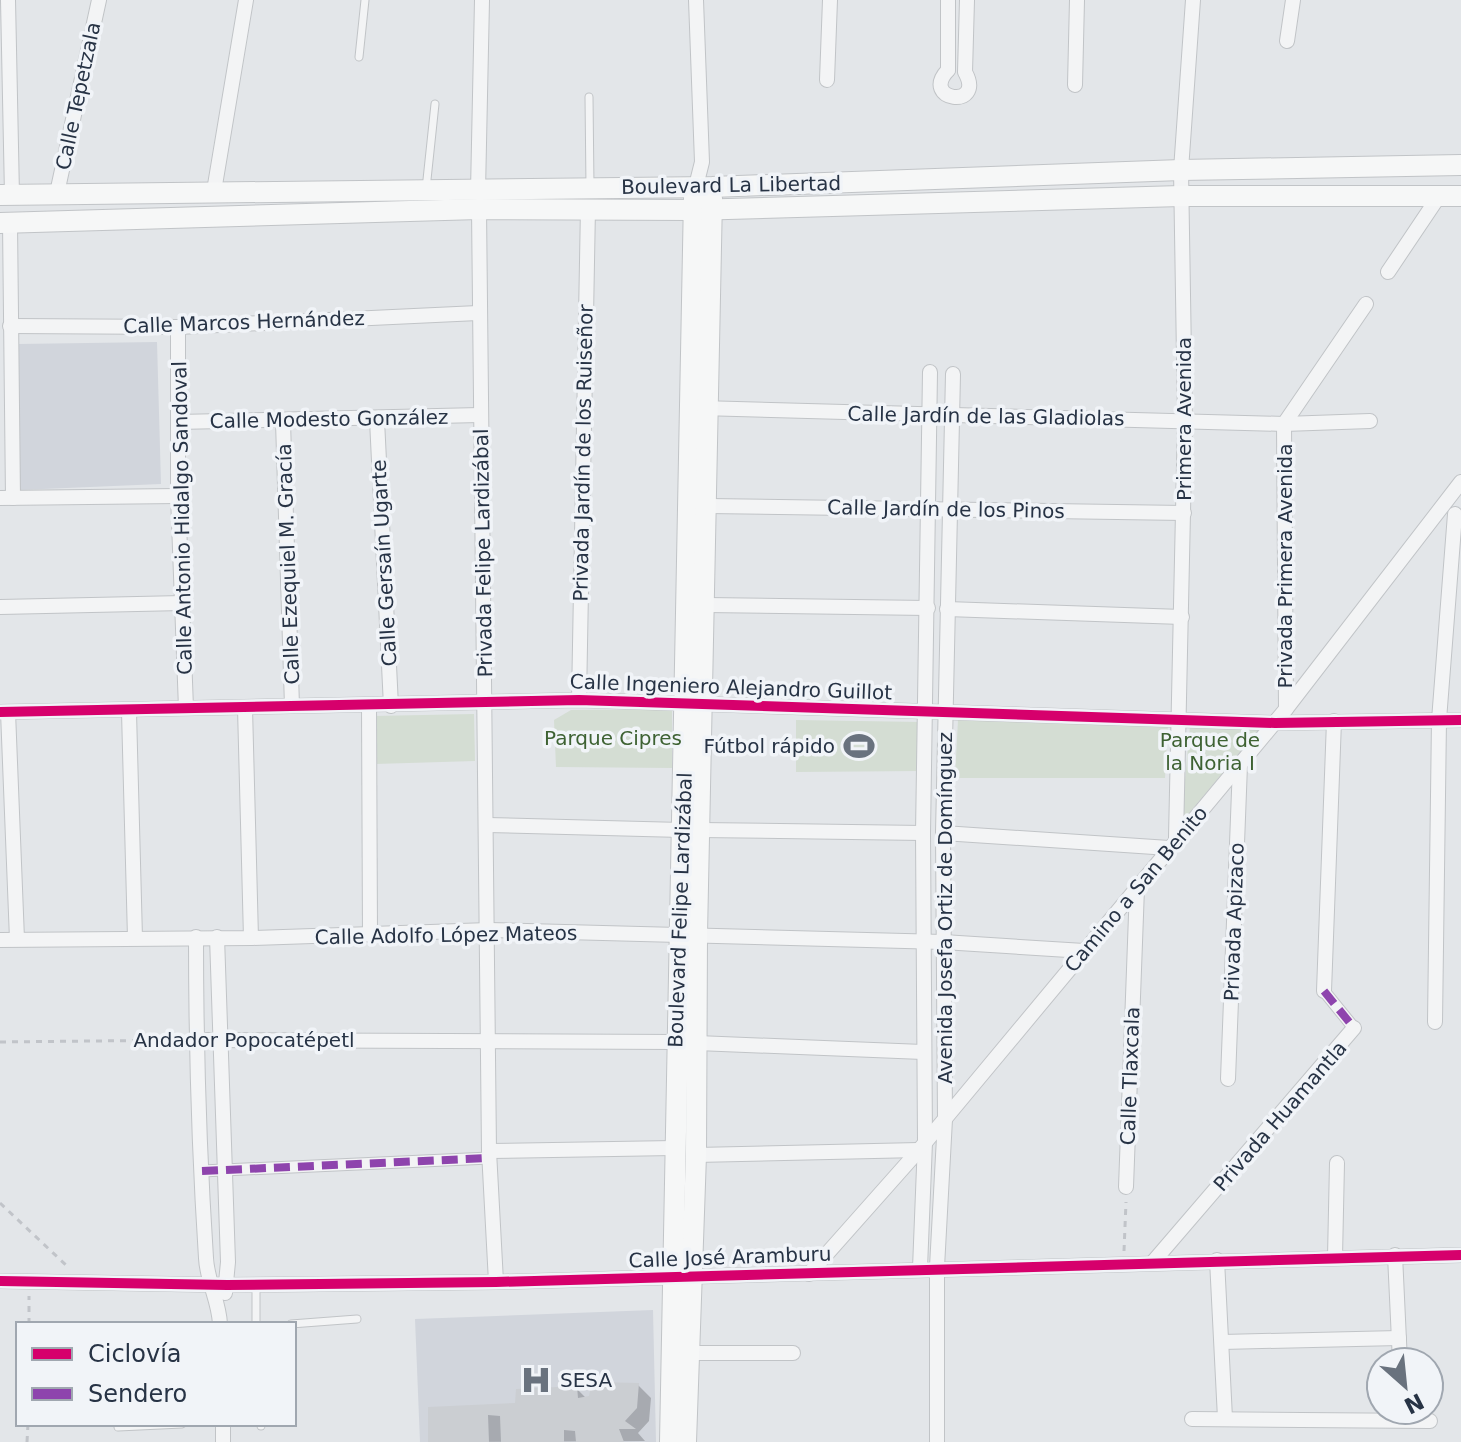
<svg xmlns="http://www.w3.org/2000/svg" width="1461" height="1442" font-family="'DejaVu Sans',sans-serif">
<rect width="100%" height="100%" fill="#e3e6e9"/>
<g fill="#d1d5dc">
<polygon points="157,342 161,484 19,490 18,344"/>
<polygon points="653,1310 656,1442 420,1442 415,1319"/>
</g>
<g fill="#d4ddd3">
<polygon points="672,709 672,768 556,767 554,720 571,710"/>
<polygon points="474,714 475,761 375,764 373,716"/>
<polygon points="796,720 922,722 920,771 796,772"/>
<polygon points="958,720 1168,723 1165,778 955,778"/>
<polygon points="1190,726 1261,727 1181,823"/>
</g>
<polygon fill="#0003" points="638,1385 651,1398 649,1421 638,1433 645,1441 430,1442 430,1409 516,1405 576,1388 587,1399"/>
<polygon fill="#cbced2" points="592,1382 639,1383 637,1408 625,1421 636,1429 619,1429 624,1442 576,1442 575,1431 564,1430 564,1442 501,1442 500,1416 488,1415 489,1442 428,1442 428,1407 515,1403 516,1389 577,1386 578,1398 589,1396"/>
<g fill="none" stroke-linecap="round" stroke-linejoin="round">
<g stroke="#c1c4c7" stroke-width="9">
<g id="service">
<polyline points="359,57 365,0"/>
<polyline points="589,97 590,187"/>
<polyline points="426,189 435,104"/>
<polyline points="256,1284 256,1324"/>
<polyline points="291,1324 357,1319"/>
<polyline points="261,1424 261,1426"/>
<polyline points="118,1427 182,1424"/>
</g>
</g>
<g stroke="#c1c4c7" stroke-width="13">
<g id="pedestrian">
<polyline points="1324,991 1354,1028"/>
<polyline points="202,1171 489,1158"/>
</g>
</g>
<g stroke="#c1c4c7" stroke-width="16">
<g id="minor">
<polyline points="8,0 12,195"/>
<polyline points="696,0 702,162 696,186"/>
<polyline points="1287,41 1293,0"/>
<path d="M948,70C919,101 986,110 965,72L967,0"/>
<polyline points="948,70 948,0"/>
<polyline points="827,80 830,0"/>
<polyline points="1075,85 1077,0"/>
<polyline points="214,191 246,0"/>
<polyline points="478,191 482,0"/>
<polyline points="57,193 99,0"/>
<polyline points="479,209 489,1151 496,1282"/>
<polyline points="10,223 13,498"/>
<polyline points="1388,272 1439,196"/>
<polyline points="10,326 178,327 478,313"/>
<polyline points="178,327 178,496 186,708"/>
<polyline points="700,408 1284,424 1370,421"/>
<polyline points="377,420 391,706"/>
<polyline points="178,422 480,415"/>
<polyline points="283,422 292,706"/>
<polyline points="0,498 178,496"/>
<polyline points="708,506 1184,513"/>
<polyline points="706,605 928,608"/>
<polyline points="0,607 183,603"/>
<polyline points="947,609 1182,617"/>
<polyline points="579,700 588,207"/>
<polyline points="369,706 370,935"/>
<polyline points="245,708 251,938"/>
<polyline points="1286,709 1284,424 1366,304"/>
<polyline points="0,712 579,700 1275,723 1461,720"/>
<polyline points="8,712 17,939"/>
<polyline points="129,712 135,938"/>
<polyline points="487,825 682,830"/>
<polyline points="700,830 923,833"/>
<polyline points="943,833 1169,848"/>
<polyline points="1176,838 1185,419 1181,170 1193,0"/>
<path d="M196,937C196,1044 199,1151 206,1258C207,1281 219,1301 220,1324"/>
<polyline points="217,937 228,1262 225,1293"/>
<polyline points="0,940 251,938 489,930 943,942 1084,951"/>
<polyline points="1324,991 1334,721"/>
<polyline points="1435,1022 1439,720 1455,514"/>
<polyline points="196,1040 676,1042"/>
<polyline points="697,1043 923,1052"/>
<polyline points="1228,1079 1240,765"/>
<polyline points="489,1151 674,1148"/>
<polyline points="696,1155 919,1150"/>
<polyline points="1126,1187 1137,888"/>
<polyline points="1395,1255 1400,1362"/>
<polyline points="1335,1257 1337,1163"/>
<polyline points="1217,1260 1225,1418"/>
<polyline points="1153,1262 1354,1028"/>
<polyline points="920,1268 925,1142 923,833 930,372"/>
<polyline points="809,1274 919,1150 1286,709 1461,482"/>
<polyline points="0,1281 227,1285 496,1282 1461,1255"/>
<polyline points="1222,1342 1399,1338"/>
<polyline points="687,1353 793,1353"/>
<polyline points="1192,1419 1430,1421"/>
<polyline points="223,1424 223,1442"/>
<polyline points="937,1442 937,1267 945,1119 943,833 953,374"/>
</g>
</g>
<g stroke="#c1c4c7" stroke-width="22">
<g id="secondary">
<polyline points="0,195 712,187 1181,170 1461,165"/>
<polyline points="0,223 479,209 692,210 1181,196 1461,196"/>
<polyline points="670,1442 694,198"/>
<polyline points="686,1442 696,1155 697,935 712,198"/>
</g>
</g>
<g stroke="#c1c4c9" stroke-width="3" stroke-dasharray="6 6" stroke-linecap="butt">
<polyline points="0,1042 184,1040"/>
<polyline points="0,1203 68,1267"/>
<polyline points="1124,1251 1126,1202"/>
<polyline points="29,1324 29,1296"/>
<polyline points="27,1442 28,1424"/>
</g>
<use href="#service" stroke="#f3f4f5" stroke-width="7"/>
<use href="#pedestrian" stroke="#f3f4f5" stroke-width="11"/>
<use href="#minor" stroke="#f3f4f5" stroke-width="14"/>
<use href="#secondary" stroke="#f6f7f7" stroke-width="20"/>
<g stroke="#8e44ad" stroke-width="8" stroke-dasharray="16 8" stroke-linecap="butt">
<polyline points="1324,991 1354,1028"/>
<polyline points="202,1171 489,1158"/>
</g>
<g stroke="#f1f4f8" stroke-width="15">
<g id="cycleway">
<polyline points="0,712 579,700 1275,723 1461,720"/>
<polyline points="0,1281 227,1285 496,1282 1461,1255"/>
</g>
</g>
<use href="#cycleway" stroke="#d6006c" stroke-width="10"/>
</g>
<defs>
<g id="stadium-bare" transform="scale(2.4)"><path d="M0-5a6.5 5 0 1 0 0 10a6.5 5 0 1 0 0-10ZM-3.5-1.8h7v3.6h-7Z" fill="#69727e" stroke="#f1f4f8" stroke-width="2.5" paint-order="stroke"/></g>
<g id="hospital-bare" transform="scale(2.4)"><path d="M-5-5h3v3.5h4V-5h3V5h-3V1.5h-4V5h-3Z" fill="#69727e" stroke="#f1f4f8" stroke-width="2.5" paint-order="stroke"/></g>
</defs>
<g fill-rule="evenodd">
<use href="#stadium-bare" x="859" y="746"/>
<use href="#hospital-bare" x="536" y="1380"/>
</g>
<g text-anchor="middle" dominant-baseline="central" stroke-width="7" stroke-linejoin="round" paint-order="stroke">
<g font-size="20" fill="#273345" stroke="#f1f4f8">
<text transform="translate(78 96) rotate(-78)">Calle Tepetzala</text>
<text transform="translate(731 185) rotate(-1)">Boulevard La Libertad</text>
<text transform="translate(244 322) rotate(-2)">Calle Marcos Hernández</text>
<text transform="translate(986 416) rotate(1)">Calle Jardín de las Gladiolas</text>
<text transform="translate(329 419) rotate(-1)">Calle Modesto González</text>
<text transform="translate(1184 419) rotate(-90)">Primera Avenida</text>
<text transform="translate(583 453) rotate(-89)">Privada Jardín de los Ruiseñor</text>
<text transform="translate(946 509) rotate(1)">Calle Jardín de los Pinos</text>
<text transform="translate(182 518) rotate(-91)">Calle Antonio Hidalgo Sandoval</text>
<text transform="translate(483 553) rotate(-91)">Privada Felipe Lardizábal</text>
<text transform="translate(384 563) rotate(-93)">Calle Gersaín Ugarte</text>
<text transform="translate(288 564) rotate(-92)">Calle Ezequiel M. Gracía</text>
<text transform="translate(1285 566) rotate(-90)">Privada Primera Avenida</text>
<text transform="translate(731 687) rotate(2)">Calle Ingeniero Alejandro Guillot</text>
<text transform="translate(1136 889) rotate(-50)">Camino a San Benito</text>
<text transform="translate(945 908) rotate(-90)">Avenida Josefa Ortiz de Domínguez</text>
<text transform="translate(680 910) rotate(-88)">Boulevard Felipe Lardizábal</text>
<text transform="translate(1234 922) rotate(-88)">Privada Apizaco</text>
<text transform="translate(446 935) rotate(-1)">Calle Adolfo López Mateos</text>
<text x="244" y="1040">Andador Popocatépetl</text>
<text transform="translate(1130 1076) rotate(-88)">Calle Tlaxcala</text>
<text transform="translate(1280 1116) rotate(-49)">Privada Huamantla</text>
<text transform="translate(730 1257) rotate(-2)">Calle José Aramburu</text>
</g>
<g font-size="20" fill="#3e6233" stroke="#f1f4f8">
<text x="613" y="738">Parque Cipres</text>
<text x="1210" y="740">Parque de<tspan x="1210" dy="23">la Noria I</tspan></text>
</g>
<g font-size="20" fill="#273345" stroke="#f1f4f8" text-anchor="end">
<text x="835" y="746">Fútbol rápido</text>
<text x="560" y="1380" text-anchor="start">SESA</text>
</g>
</g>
<rect x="16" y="1322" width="280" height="104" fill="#f1f4f8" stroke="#a0a7b0" stroke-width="2"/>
<rect x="32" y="1348" width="40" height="12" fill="#d6006c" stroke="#a0a7b0" stroke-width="2"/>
<text x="88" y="1362" font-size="24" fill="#273345">Ciclovía</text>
<rect x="32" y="1388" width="40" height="12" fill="#8e44ad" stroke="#a0a7b0" stroke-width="2"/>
<text x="88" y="1402" font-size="24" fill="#273345">Sendero</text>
<g transform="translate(1405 1386) rotate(153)"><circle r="38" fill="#f1f4f8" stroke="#a0a7b0" stroke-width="2"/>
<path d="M0-6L14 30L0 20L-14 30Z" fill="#69727e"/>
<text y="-12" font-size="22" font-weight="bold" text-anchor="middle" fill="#273345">N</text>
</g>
</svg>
